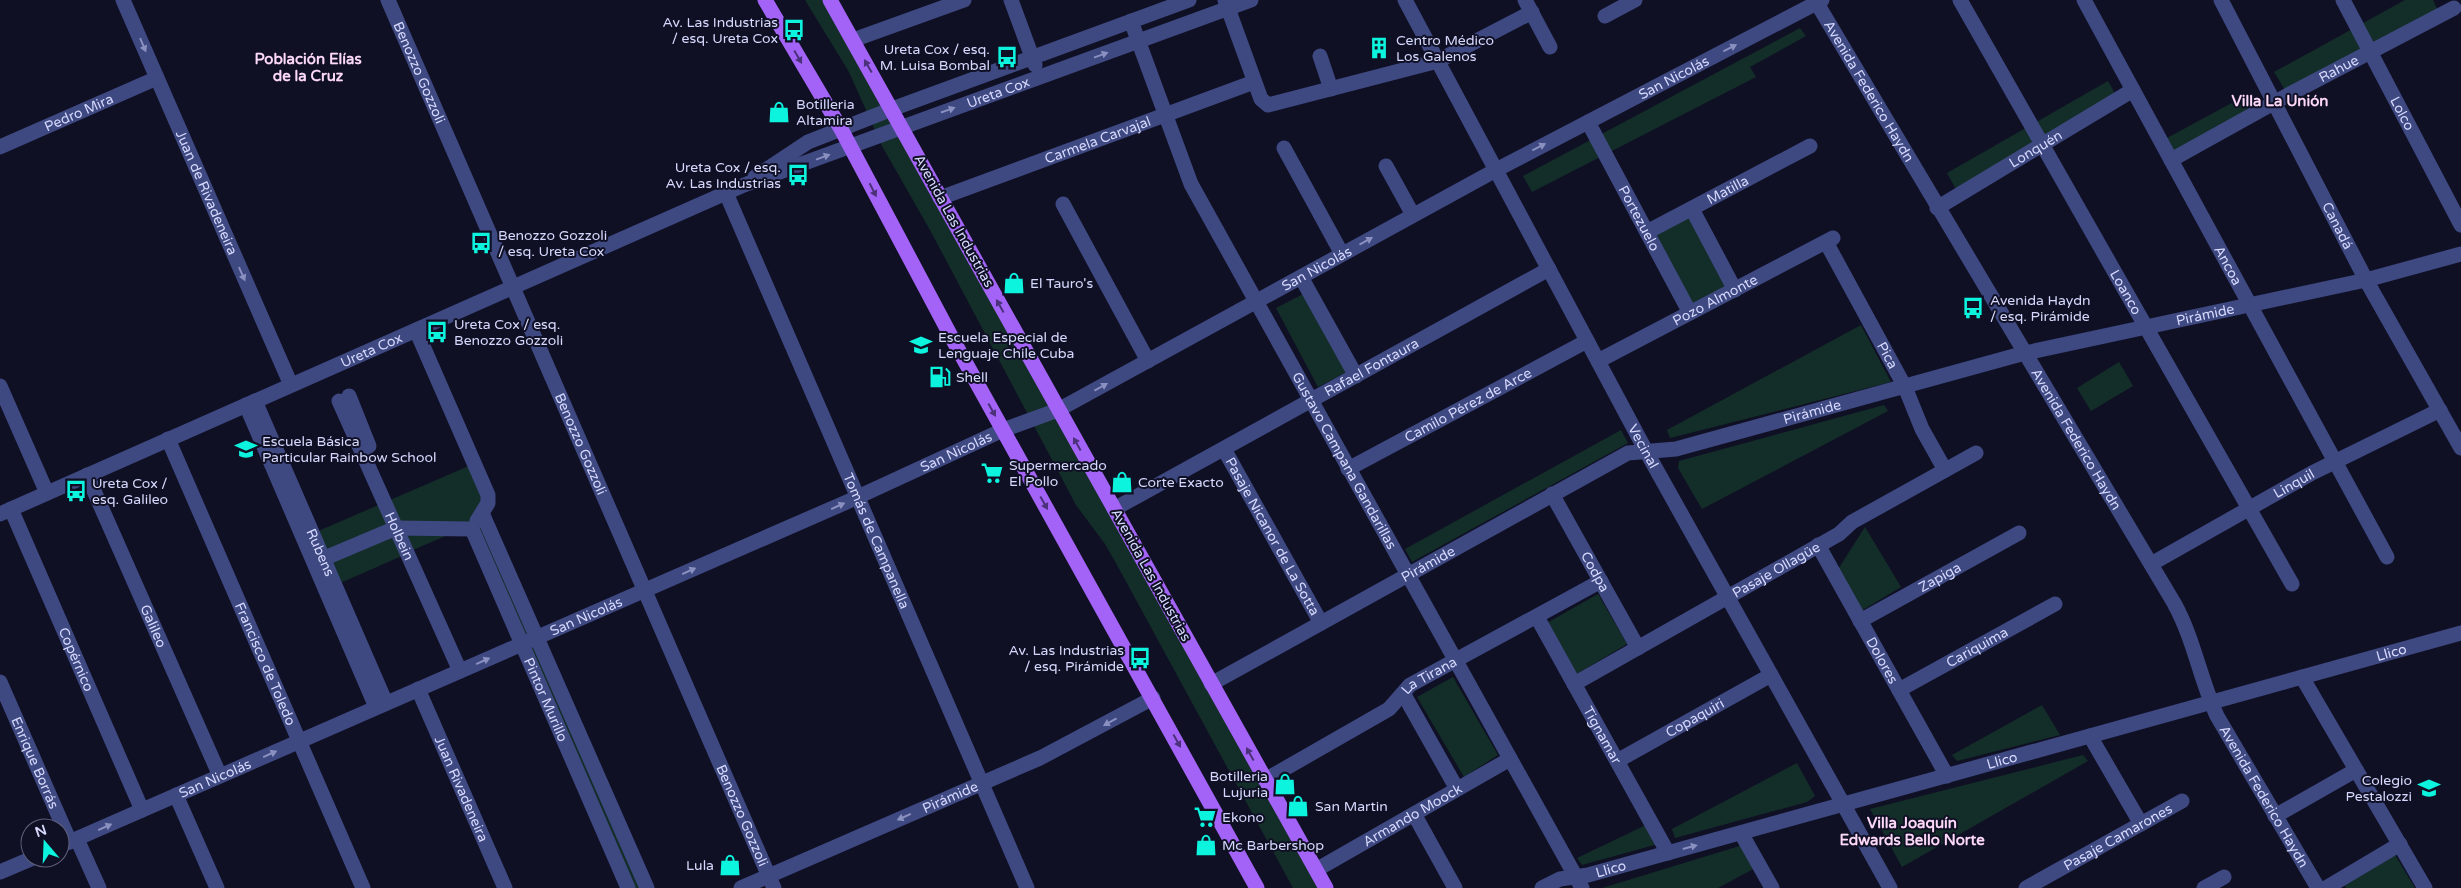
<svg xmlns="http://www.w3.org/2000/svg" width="2461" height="888" font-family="'Varela Round',sans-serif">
<rect width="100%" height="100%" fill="#101025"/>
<g fill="#132e28">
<polygon points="805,0 825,0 1171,625 1319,888 1293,888 1117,565 1105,544 1076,505 930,230 882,146 849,72"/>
<polygon points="2405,0 2433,0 2438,11 2285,90 2274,72"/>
<polygon points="1800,28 1806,36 1750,67 1756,77 1532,192 1523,176"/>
<polygon points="2108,81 2116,95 1957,191 1947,173"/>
<polygon points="2250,93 2258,108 2175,153 2167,138"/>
<polygon points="1692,215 1730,287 1692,306 1654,235"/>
<polygon points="1313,289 1356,367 1318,387 1276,308"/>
<polygon points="1861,325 1891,382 1670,438 1667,430"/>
<polygon points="2119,362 2133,386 2091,411 2077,388"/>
<polygon points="1884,405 1888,411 1702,509 1678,468 1679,461"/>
<polygon points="1621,430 1628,443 1412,562 1405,549"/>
<polygon points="471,465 485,500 470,527 398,524 327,555 316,532"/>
<polygon points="480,524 644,888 634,888 476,529"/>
<polygon points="1865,527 1901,587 1861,611 1837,571"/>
<polygon points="404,531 455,532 413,550"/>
<polygon points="395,534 404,555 338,584 329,563"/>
<polygon points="1598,594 1627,644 1575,675 1545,624"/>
<polygon points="1453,677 1498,755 1464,777 1417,697"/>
<polygon points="2042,705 2060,735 1957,761 1952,755"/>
<polygon points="2083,755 2088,761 1902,867 1870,809"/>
<polygon points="1797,763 1815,796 1807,802 1675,838 1672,829"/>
<polygon points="1646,825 1658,844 1582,865 1577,858"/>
<polygon points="1743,845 1757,867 1718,888 1602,888"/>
<polygon points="2394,853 2415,888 2346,888 2343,882"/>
</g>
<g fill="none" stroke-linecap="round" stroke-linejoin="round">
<g stroke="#3e4881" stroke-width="15">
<path id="s1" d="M123,0L291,385"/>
<path id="s2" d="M388,0L774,888"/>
<polyline points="1011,0 1035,65"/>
<polyline points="1225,0 1261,99 1268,105 1438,61 1532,12"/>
<path id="s3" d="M1405,0L1646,451L1890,888"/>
<polyline points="1525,0 1550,47"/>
<path id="s4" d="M1815,0L2174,603C2194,639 2200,679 2217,716L2318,888"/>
<path id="s5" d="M1960,0L2292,584"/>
<path id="s6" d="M2084,0L2387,557"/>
<path id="s7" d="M2221,0L2366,280L2461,448"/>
<path id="s8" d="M2343,0L2461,225"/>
<polyline points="1605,16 1635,0"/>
<path id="s9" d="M1131,21L1191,184L1582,888"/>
<polyline points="853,40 964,0"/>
<polyline points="1320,56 1331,89"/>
<path id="s10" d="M1588,122L1690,313"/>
<path id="s11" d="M0,147L157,78"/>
<polyline points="1284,148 1342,254"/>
<path id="s12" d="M2171,160L2288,95L2454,8"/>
<polyline points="1386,166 1413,215"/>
<polyline points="755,177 808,142 892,109 1189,0"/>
<path id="s13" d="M726,193L1027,888"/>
<path id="s14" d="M940,198L1254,82"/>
<polyline points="1063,204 1148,361"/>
<path id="s15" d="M1937,208L2133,90"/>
<polyline points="1692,209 1735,290"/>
<path id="s16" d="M1647,232L1810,146"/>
<path id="s17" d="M1826,242L1905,387L1922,429L1945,470"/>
<polyline points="1301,277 1356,376"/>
<polyline points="416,330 488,495 488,503 477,521"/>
<path id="s18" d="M1598,361L1833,238"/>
<polyline points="0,386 47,493"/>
<polyline points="349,396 369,446"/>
<path id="s19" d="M255,401L386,703"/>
<path id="s20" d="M339,401L460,671"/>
<polyline points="246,405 376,707"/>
<path id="s21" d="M168,439L363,888"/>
<path id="s22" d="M1224,449L1321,623"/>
<path id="s23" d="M1348,469L1587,341"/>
<path id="s24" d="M87,475L220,776"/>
<path id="s25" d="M1552,494L1638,648"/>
<path id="s26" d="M11,509L142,810"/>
<path id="s27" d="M1114,509L1549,269"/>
<polyline points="482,513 647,888"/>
<path id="s28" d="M0,514L744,185L1251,0"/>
<path id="s29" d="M472,529L628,888"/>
<path id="s30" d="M1818,545L1947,776"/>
<polyline points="325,558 396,528 472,529"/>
<path id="s31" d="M2151,564L2312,473L2440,410"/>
<path id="s32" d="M1537,617L1668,853"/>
<path id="s33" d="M1860,621L2019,533"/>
<polyline points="2302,677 2425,888"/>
<path id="s34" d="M0,682L70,842"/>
<path id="s35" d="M1211,684L1628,453L1676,449L2025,353L2366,280L2461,254"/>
<path id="s36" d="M1574,684L1839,534L1852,522L1976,453"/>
<path id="s37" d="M418,689L505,888"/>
<path id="s38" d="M1899,690L2055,604"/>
<polyline points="1403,693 1457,789"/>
<polyline points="2090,736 2141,824"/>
<path id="s39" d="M1617,761L1771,675"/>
<path id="s40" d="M1265,780L1389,709L1410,685L1601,581"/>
<polyline points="176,795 217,888"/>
<polyline points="1414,814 1455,888"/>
<polyline points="2275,816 2356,770"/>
<polyline points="1741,833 1772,888"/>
<polyline points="77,839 99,888"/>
<path id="s41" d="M60,846L849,501L1003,430L1058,410L1496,170L1822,0"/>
<path id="s42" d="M1316,870L1510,759"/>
<polyline points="0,872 33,858"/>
<path id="s43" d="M741,888L1040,758L1153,698"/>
<path id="s44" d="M1542,888L1560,879L1588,875L2461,633"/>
<path id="s45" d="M2026,888L2182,801"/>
<polyline points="2204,888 2224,877"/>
<polyline points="2326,888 2400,844"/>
</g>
<g stroke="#a363f7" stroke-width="15">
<polyline points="765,0 841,129 953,340 1257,888"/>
<polyline points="830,0 1326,888"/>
</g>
</g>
<defs><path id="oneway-solid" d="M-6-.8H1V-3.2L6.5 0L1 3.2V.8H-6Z" transform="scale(1.25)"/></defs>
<g fill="#8a90bf">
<use href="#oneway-solid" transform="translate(143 45) rotate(67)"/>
<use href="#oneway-solid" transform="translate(1730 48) rotate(-27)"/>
<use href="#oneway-solid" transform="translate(1101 55) rotate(-20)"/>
<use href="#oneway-solid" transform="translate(948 110) rotate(-19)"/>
<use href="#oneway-solid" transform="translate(1539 147) rotate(-27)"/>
<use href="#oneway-solid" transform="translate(823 157) rotate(-20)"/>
<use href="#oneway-solid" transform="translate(1366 241) rotate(-29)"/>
<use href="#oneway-solid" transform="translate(242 274) rotate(66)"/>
<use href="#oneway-solid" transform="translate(1101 387) rotate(-29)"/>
<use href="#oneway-solid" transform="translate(838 506) rotate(-24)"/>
<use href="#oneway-solid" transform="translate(689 571) rotate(-24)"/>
<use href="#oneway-solid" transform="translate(483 661) rotate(-24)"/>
<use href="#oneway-solid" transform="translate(1110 722) rotate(151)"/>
<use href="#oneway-solid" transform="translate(270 754) rotate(-24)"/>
<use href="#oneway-solid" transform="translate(904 817) rotate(156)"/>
<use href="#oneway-solid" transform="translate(105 827) rotate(-24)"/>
<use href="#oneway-solid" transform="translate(1690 847) rotate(-15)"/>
</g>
<g fill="#4b3179">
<use href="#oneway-solid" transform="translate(798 57) rotate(60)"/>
<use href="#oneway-solid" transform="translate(868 66) rotate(-120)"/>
<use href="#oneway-solid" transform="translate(873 190) rotate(63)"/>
<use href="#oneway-solid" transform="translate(1000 306) rotate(-119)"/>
<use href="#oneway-solid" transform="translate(992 410) rotate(61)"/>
<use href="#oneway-solid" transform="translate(1077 444) rotate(-119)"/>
<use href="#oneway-solid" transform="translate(1044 503) rotate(61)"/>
<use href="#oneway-solid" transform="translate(1177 741) rotate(61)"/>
<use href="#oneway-solid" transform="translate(1250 754) rotate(-119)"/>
</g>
<defs>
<g id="bus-bare" transform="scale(1.725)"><path d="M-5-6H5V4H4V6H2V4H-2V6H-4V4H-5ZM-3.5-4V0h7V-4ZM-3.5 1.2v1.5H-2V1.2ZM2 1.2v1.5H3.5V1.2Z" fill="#0cf3de" stroke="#101025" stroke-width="2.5" paint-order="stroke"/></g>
<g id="building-bare" transform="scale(1.725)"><path d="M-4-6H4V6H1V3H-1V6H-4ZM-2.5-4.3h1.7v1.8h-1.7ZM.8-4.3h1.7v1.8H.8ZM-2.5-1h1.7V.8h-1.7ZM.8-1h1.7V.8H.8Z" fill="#0cf3de" stroke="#101025" stroke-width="2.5" paint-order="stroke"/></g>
<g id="shop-bare" transform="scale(1.725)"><path d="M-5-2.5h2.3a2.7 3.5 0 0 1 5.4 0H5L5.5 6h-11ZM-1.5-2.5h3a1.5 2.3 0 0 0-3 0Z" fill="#0cf3de" stroke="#101025" stroke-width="2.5" paint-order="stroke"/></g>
<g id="school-bare" transform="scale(1.725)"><path d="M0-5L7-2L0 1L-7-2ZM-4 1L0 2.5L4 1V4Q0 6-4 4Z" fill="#0cf3de" stroke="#101025" stroke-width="2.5" paint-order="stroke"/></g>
<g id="fuel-bare" transform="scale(1.725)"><path d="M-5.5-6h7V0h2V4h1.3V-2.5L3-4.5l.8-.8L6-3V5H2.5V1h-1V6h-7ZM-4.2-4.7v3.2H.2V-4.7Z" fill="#0cf3de" stroke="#101025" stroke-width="2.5" paint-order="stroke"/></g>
<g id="supermarket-bare" transform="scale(1.725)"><path d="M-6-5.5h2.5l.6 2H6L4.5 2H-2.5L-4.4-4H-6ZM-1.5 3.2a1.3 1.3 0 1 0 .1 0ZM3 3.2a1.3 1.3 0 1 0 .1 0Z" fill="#0cf3de" stroke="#101025" stroke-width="2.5" paint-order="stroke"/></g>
</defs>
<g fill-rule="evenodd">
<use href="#bus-bare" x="794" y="30"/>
<use href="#building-bare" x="1379" y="48"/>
<use href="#bus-bare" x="1007" y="57"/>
<use href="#shop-bare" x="779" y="112"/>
<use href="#bus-bare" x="798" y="175"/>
<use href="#bus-bare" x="481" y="243"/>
<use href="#shop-bare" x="1014" y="283"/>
<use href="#bus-bare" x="1973" y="308"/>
<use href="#bus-bare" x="437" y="332"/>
<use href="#school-bare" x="921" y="345"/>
<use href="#fuel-bare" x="940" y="377"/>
<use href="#school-bare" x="246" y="449"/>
<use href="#supermarket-bare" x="992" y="473"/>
<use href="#shop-bare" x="1122" y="482"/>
<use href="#bus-bare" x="76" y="491"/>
<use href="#bus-bare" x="1140" y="658"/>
<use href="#shop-bare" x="1285" y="784"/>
<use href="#school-bare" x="2429" y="788"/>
<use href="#shop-bare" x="1298" y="806"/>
<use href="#supermarket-bare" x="1205" y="817"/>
<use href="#shop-bare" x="1206" y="845"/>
<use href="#shop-bare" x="730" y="865"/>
</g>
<g text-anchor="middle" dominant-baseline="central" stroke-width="4" stroke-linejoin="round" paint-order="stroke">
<g font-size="14" fill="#d6d9fd" stroke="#101025" text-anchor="start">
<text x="778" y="22" text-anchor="end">Av. Las Industrias<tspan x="778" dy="16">/ esq. Ureta Cox</tspan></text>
<text x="1396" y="40">Centro Médico<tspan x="1396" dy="16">Los Galenos</tspan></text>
<text x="990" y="49" text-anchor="end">Ureta Cox / esq.<tspan x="990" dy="16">M. Luisa Bombal</tspan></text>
<text x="796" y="104">Botilleria<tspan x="796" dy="16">Altamira</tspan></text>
<text x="781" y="167" text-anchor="end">Ureta Cox / esq.<tspan x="781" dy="16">Av. Las Industrias</tspan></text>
<text x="498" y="235">Benozzo Gozzoli<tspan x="498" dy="16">/ esq. Ureta Cox</tspan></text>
<text x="1030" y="283">El Tauro's</text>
<text x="1990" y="300">Avenida Haydn<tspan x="1990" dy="16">/ esq. Pirámide</tspan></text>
<text x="454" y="324">Ureta Cox / esq.<tspan x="454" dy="16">Benozzo Gozzoli</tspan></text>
<text x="938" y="337">Escuela Especial de<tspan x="938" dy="16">Lenguaje Chile Cuba</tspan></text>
<text x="956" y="377">Shell</text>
<text x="262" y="441">Escuela Básica<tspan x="262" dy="16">Particular Rainbow School</tspan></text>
<text x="1009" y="465">Supermercado<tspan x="1009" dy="16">El Pollo</tspan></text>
<text x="1138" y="482">Corte Exacto</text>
<text x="92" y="483">Ureta Cox /<tspan x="92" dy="16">esq. Galileo</tspan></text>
<text x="1124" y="650" text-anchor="end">Av. Las Industrias<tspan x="1124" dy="16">/ esq. Pirámide</tspan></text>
<text x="1268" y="776" text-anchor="end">Botilleria<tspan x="1268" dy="16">Lujuria</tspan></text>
<text x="2412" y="780" text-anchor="end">Colegio<tspan x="2412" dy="16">Pestalozzi</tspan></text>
<text x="1315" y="806">San Martin</text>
<text x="1222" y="817">Ekono</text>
<text x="1222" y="845">Mc Barbershop</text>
<text x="714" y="865" text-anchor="end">Lula</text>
</g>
<g font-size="14" fill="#d6d9fd" stroke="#101025">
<text stroke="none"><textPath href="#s12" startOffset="191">Rahue</textPath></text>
<text stroke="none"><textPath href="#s2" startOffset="79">Benozzo Gozzoli</textPath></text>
<text stroke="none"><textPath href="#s41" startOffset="1789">San Nicolás</textPath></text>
<text stroke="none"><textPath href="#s4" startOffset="106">Avenida Federico Haydn</textPath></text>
<text stroke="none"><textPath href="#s28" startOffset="1084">Ureta Cox</textPath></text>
<text stroke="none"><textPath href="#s8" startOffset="128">Lolco</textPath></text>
<text stroke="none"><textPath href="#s11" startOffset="86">Pedro Mira</textPath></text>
<text stroke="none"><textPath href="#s14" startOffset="168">Carmela Carvajal</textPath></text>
<text stroke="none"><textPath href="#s15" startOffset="115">Lonquén</textPath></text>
<text stroke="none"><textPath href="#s16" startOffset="91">Matilla</textPath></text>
<text stroke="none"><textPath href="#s1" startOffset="210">Juan de Rivadeneira</textPath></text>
<text stroke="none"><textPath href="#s10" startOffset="109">Portezuelo</textPath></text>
<text transform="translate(954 221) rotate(61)">Avenida Las Industrias</text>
<text stroke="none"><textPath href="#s7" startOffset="254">Canadá</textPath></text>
<text stroke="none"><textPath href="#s6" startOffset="302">Ancoa</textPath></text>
<text stroke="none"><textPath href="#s41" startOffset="1384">San Nicolás</textPath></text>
<text stroke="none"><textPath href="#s5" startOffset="336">Loanco</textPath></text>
<text stroke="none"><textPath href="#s18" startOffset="132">Pozo Almonte</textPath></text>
<text stroke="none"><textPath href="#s35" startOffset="1071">Pirámide</textPath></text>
<text stroke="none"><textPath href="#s28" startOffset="406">Ureta Cox</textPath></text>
<text stroke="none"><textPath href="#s17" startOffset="129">Pica</textPath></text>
<text stroke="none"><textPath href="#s27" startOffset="294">Rafael Fontaura</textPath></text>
<text stroke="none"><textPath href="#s23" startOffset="136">Camilo Pérez de Arce</textPath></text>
<text stroke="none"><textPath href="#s35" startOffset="666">Pirámide</textPath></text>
<text stroke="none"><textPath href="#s4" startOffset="511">Avenida Federico Haydn</textPath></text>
<text stroke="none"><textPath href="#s2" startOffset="484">Benozzo Gozzoli</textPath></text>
<text stroke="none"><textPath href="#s3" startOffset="506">Vecinal</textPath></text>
<text stroke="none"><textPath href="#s41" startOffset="979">San Nicolás</textPath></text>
<text stroke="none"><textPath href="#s9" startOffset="490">Gustavo Campana Gandarillas</textPath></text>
<text stroke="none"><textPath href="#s31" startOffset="164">Linquil</textPath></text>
<text stroke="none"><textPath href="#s20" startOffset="148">Holbein</textPath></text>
<text stroke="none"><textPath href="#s22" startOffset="100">Pasaje Nicanor de La Sotta</textPath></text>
<text stroke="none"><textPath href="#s13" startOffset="379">Tomás de Campanella</textPath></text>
<text stroke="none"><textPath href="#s19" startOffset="165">Rubens</textPath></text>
<text stroke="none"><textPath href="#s35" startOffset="248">Pirámide</textPath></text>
<text stroke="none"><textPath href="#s36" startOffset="232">Pasaje Ollagüe</textPath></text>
<text stroke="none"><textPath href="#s25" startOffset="89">Codpa</textPath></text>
<text transform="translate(1151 575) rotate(61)">Avenida Las Industrias</text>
<text stroke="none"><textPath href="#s33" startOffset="91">Zapiga</textPath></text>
<text stroke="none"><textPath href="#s41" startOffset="574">San Nicolás</textPath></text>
<text stroke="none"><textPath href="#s24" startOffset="165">Galileo</textPath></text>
<text stroke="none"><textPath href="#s38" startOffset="89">Cariquima</textPath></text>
<text stroke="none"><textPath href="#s44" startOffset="882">Llico</textPath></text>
<text stroke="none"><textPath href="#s26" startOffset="164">Copérnico</textPath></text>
<text stroke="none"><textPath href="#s30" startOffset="132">Dolores</textPath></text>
<text stroke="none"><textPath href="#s21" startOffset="245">Francisco de Toledo</textPath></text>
<text stroke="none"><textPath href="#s40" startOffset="196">La Tirana</textPath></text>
<text stroke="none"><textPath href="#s29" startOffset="186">Pintor Murillo</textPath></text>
<text stroke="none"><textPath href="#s39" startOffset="89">Copaquiri</textPath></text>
<text stroke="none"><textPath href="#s32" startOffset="135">Tignamar</textPath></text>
<text stroke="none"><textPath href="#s44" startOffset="478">Llico</textPath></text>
<text stroke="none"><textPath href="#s34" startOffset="88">Enrique Borrás</textPath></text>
<text stroke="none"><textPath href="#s41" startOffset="169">San Nicolás</textPath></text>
<text stroke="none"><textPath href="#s37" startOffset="109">Juan Rivadeneira</textPath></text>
<text stroke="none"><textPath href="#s4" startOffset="916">Avenida Federico Haydn</textPath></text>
<text stroke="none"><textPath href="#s43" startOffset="228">Pirámide</textPath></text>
<text stroke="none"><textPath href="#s42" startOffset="111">Armando Moock</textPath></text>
<text stroke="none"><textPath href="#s2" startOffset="889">Benozzo Gozzoli</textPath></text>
<text stroke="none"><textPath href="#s45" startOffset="105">Pasaje Camarones</textPath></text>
<text stroke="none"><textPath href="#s44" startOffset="72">Llico</textPath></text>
</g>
<g font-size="15" font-weight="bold" fill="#fdd8f7" stroke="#101025">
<text x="308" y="59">Población Elías<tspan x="308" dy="17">de la Cruz</tspan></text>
<text x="2280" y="101">Villa La Unión</text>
<text x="1912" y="823">Villa Joaquín<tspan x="1912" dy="17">Edwards Bello Norte</tspan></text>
</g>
</g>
<g transform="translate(45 843) rotate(341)"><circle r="24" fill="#101025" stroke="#5f607b"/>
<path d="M0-4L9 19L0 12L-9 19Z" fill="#0cf3de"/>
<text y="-8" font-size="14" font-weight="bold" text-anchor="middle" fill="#d6d9fd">N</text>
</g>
</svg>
